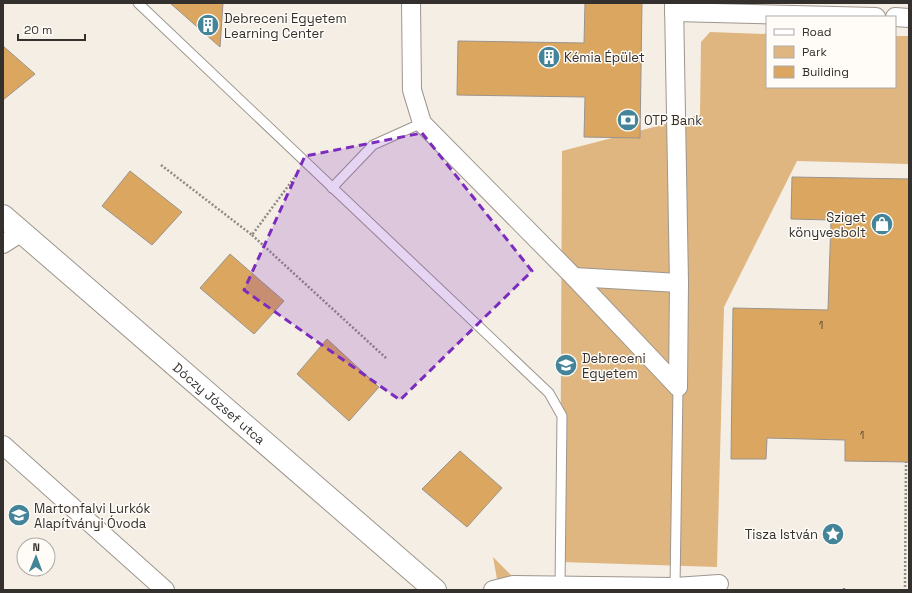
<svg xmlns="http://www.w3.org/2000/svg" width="912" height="593" font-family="'Space Grotesk',sans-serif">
<rect width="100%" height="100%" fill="#f5eee5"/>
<g fill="#dfb680">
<polygon points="710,32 767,34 767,87 895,87 895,36 909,36 909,164 797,161 724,307 717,567 560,562 562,151 700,115 701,42"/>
<polygon points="493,557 526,590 499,590"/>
</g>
<g fill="#dba760" stroke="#9a938b">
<polygon points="170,3 223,3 220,47"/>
<polygon points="585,3 642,3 640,138 584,137 585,97 457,95 458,41 584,43"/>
<polygon points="3,46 35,74 3,100"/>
<polygon points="130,171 182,212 152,245 102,206"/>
<polygon points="792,177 909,179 909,462 845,461 845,440 767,438 766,459 731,459 733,308 828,310 831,220 791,219"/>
<polygon points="230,254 284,301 254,334 200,288"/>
<polygon points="327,339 379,387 349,421 297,374"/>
<polygon points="460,451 502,488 467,527 422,489"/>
</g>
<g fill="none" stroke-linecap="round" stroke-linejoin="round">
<g stroke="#9d968e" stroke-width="11">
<g id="lane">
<polyline points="138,3 549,393 562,416 560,586"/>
<polyline points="332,188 373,145 422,123"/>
<polyline points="675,587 678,387"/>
</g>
</g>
<g stroke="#9d968e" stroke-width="20">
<g id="street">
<polyline points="411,3 412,90 422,123 574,277 678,387"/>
<polyline points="674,3 679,283 678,387"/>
<polyline points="674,12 876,17"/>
<polyline points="895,17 909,18"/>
<polyline points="3,244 22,232"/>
<polyline points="574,277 679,283"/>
<polyline points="3,445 165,590"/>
<polyline points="493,590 513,585 675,587 719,584"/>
</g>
</g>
<g stroke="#9d968e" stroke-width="24">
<g id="secondary">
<path id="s1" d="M3,216L435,590"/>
</g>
</g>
<g stroke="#8e8983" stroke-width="2.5" stroke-dasharray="2 2" stroke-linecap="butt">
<polyline points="161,165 252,235 297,174"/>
<polyline points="252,235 386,358"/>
<polyline points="905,587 906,462"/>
<polyline points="844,590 844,587"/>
</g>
<use href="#lane" stroke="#fff" stroke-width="9"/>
<use href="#street" stroke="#fff" stroke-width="18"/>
<use href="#secondary" stroke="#fff" stroke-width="22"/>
</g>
<path fill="#7b2cbf" fill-opacity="0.2" stroke="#7b2cbf" stroke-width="3" stroke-dasharray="8 5" stroke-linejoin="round" d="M422,133L532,271L400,400L244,290L305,156Z"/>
<defs>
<g id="building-disc" transform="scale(1.15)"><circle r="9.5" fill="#448498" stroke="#fffcf8"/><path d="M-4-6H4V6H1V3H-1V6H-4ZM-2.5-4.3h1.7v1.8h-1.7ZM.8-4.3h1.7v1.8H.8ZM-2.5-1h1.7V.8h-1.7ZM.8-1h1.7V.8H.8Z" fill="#fff"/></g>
<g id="bank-disc" transform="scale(1.15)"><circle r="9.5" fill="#448498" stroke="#fffcf8"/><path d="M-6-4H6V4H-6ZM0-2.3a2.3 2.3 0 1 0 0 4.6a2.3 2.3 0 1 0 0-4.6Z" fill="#fff"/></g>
<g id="shop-disc" transform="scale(1.15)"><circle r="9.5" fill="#448498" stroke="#fffcf8"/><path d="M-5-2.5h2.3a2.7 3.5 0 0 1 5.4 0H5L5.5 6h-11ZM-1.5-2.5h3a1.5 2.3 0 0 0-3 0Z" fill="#fff"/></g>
<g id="university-disc" transform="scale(1.15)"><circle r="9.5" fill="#448498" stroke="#fffcf8"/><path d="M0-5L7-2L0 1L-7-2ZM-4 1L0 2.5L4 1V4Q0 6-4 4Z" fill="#fff"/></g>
<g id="school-disc" transform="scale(1.15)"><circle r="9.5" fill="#448498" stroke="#fffcf8"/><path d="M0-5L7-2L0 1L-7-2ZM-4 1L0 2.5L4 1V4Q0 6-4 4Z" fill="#fff"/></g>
<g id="sight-disc" transform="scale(1.15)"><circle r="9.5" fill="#448498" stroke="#fffcf8"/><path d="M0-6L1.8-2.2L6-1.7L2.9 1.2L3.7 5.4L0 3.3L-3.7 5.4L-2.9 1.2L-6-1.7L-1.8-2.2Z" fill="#fff"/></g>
</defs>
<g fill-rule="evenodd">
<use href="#building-disc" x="208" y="25"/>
<use href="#building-disc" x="549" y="57"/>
<use href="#bank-disc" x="628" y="120"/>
<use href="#shop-disc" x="882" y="224"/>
<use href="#university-disc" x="566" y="365"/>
<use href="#school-disc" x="19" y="515"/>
<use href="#sight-disc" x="833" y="534"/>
</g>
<g text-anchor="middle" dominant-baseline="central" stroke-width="3" stroke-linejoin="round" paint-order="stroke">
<g font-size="11" fill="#5d4e3a">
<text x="821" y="325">1</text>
<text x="862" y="435">1</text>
</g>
<g font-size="13" fill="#33302d" stroke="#fffcf8" text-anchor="start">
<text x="224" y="18">Debreceni Egyetem<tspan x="224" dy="15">Learning Center</tspan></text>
<text x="564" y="57">Kémia Épület</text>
<text x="644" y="120">OTP Bank</text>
<text x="866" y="217" text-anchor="end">Sziget<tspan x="866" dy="15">könyvesbolt</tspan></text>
<text x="582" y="358">Debreceni<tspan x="582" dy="15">Egyetem</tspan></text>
<text x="34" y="508">Martonfalvi Lurkók<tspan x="34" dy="15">Alapítványi Óvoda</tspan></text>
<text x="818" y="534" text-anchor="end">Tisza István</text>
</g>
<g font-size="13" fill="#33302d" stroke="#fffcf8">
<text stroke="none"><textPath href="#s1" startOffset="286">Dóczy József utca</textPath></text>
</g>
</g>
<rect width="912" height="593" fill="none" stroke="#33302d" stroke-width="8"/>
<rect x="766" y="16" width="130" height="72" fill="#fffcf8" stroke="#adaaa7"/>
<rect x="774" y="29" width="20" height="6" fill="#ffffff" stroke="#adaaa7"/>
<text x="802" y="36" font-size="12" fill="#33302d">Road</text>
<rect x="774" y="46" width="20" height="12" fill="#dfb680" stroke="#adaaa7"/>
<text x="802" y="56" font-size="12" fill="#33302d">Park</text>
<rect x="774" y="66" width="20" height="12" fill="#dba760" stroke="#adaaa7"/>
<text x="802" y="76" font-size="12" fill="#33302d">Building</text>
<g transform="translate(36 557) rotate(1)"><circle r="19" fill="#fffcf8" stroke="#adaaa7"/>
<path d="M0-3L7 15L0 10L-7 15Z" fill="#448498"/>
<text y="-6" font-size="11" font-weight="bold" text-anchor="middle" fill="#33302d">N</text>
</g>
<path d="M18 34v6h67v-6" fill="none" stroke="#33302d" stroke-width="2"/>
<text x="24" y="34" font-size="12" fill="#33302d" stroke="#fffcf8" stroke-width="3" paint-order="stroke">20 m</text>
</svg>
